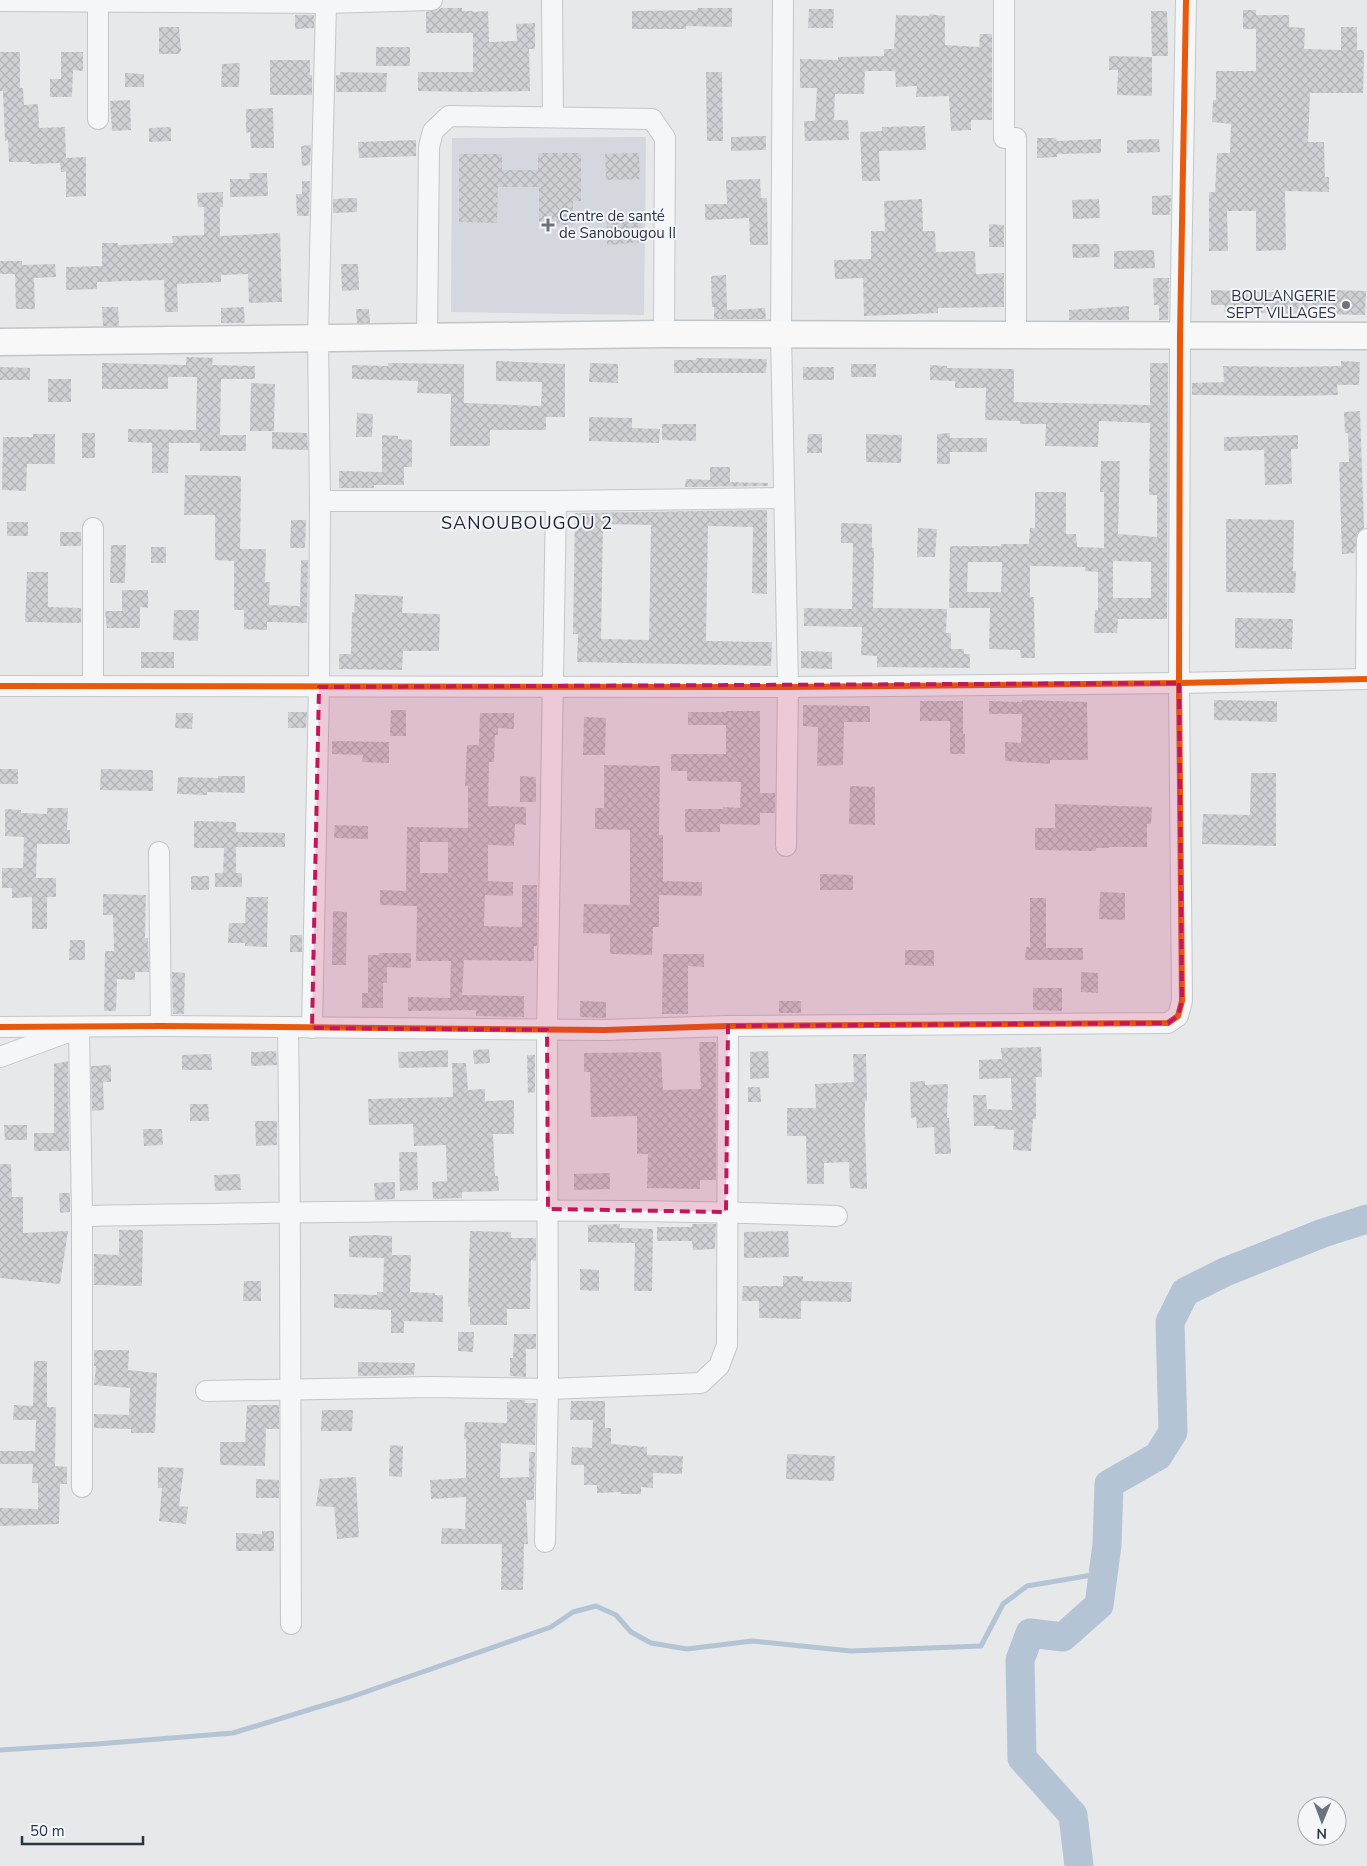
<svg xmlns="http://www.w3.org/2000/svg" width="1367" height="1866" font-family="'Nunito Sans',sans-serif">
<defs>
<pattern id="building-cross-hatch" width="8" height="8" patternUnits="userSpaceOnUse" patternTransform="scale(1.25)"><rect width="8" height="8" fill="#ced0d3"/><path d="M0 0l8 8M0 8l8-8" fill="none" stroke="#b1b3b6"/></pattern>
</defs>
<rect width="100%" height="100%" fill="#e6e8ea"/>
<polygon fill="#d4d7dd" points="646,137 644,315 451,312 452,138"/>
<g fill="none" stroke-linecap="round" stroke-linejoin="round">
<polyline stroke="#b4c4d5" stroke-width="5" points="0,1750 97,1744 233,1733 351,1697 551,1627 573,1612 596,1606 616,1615 631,1632 651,1643 687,1649 752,1641 851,1651 981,1646 1003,1604 1027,1586 1104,1573"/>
<polyline stroke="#b4c4d5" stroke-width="29" points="1079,1866 1073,1815 1022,1758 1020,1660 1030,1633 1063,1637 1099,1605 1107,1545 1109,1484 1158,1456 1173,1432 1170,1322 1185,1292 1225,1272 1323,1233 1367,1219"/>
</g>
<g fill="url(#building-cross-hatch)" fill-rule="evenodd">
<polygon points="441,8 462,8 462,11 473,11 473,12 488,11 489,42 517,41 516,24 535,23 535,49 529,49 530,91 473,92 418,91 418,72 473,72 473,33 426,33 426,12 438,10"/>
<polygon points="698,8 732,8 732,27 686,26 686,29 632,29 632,11 697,10"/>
<polygon points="809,9 834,9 833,28 808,28"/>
<polygon points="1243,10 1256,10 1256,15 1289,15 1289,27 1305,28 1304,49 1341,50 1341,27 1357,27 1357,50 1364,50 1363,93 1310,93 1308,142 1324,142 1325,177 1329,177 1329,192 1285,191 1286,250 1256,251 1256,211 1227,211 1228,251 1209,251 1209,192 1215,192 1217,153 1230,153 1231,124 1212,122 1213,100 1216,100 1216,71 1256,71 1256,29 1243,29"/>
<polygon points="1151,11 1167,11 1168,56 1152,56"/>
<polygon points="929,14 945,16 945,45 979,47 980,34 992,34 992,120 971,120 971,130 951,131 949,96 916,97 917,86 896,87 895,71 865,71 864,94 835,94 834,120 848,120 849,140 805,141 804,121 815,121 817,88 800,88 800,59 838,60 838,57 884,56 884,49 894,49 896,15 929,16"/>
<polygon points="295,15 314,15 314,28 295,29"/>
<polygon points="159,27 179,27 181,50 179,54 159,54"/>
<rect x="376" y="47" width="34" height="19"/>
<polygon points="0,52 20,52 20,88 23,88 24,105 38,104 39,128 65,127 66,158 86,157 86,196 66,197 66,172 61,172 60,163 30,164 30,162 9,162 8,140 5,141 3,91 0,91"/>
<polygon points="61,52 83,52 83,71 73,70 72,97 50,97 50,79 61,79"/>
<polygon points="1109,56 1152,57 1152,96 1117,95 1118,70 1109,70"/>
<polygon points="270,60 310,60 310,75 312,75 312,95 270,95"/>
<polygon points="240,63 239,87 221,87 222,64"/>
<polygon points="340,72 387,73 386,92 336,92 336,75 340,75"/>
<polygon points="706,72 722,72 723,141 707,141"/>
<polygon points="125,73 144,74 144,87 125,87"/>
<polygon points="130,100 131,130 112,131 110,101"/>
<polygon points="273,108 274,148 251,148 250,132 246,133 246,109"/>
<polygon points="925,126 926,150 879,151 880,181 862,181 860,132 882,131 882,127"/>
<polygon points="171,127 171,141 149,142 149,128"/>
<polygon points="766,136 766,150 731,151 731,137"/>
<polygon points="1037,138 1056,138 1057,141 1101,139 1101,153 1057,154 1057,157 1037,158"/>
<polygon points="1159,139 1160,152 1127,153 1127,140"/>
<polygon points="416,140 416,156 359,158 358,142"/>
<polygon points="311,145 310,165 302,166 301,146"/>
<polygon points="538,153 581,153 581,201 573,201 573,226 539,226 539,187 498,187 497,223 459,222 459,154 502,154 502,170 538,170"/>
<polygon points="639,153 640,179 606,180 605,154"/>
<polygon points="249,173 267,173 268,196 230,197 230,179 250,179"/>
<polygon points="760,179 761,198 767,198 768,245 750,245 749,218 705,220 705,204 727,204 726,180"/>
<polygon points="302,181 310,181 309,216 297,216 296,194 302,194"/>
<polygon points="223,192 223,207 220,207 220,236 280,233 282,302 249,303 248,274 221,275 221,282 177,284 178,312 165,312 164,280 97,282 97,289 66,290 66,267 102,266 102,243 118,243 118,245 173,243 172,236 204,235 204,207 198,207 197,193"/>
<polygon points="1171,195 1170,215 1152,215 1152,196"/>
<polygon points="357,198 357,212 333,213 333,199"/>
<polygon points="922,199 923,231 935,231 936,252 975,251 976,274 1004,273 1004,307 938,308 938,313 864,316 863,278 835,279 834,260 871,259 871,231 885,231 884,201"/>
<polygon points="1099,199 1100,218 1073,219 1072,200"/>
<polygon points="607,220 641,220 642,242 607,245"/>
<polygon points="989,224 1004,225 1004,247 989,247"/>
<polygon points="1072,244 1099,244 1100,257 1073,258"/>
<polygon points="1154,250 1155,268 1114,269 1114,251"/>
<polygon points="0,261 22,261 22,265 55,264 56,277 34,278 35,309 16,309 15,274 0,274"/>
<polygon points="341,264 358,264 359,290 342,291"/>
<polygon points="726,275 727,310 765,308 766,319 714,319 714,307 712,307 711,276"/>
<polygon points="1153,278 1169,278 1168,320 1159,320 1159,305 1154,305"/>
<polygon points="1295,289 1366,291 1365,315 1224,312 1225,305 1211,305 1211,290 1295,293"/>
<polygon points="1129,306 1129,320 1069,320 1069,310"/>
<polygon points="102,307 118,307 119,326 103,326"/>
<polygon points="244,307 245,323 221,323 221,308"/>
<polygon points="356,309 369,309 370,323 357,323"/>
<polygon points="186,357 213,358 212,365 255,366 255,379 221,379 220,435 246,435 246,451 200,451 200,443 169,443 168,473 152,473 152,443 128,442 128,429 196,430 197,377 168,377 168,389 102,389 102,363 186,365"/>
<polygon points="696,358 767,359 766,373 674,373 674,360 696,360"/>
<polygon points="496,361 565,364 565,417 546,417 546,430 490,430 490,446 450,446 451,394 417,393 418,381 352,379 352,365 388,366 388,363 464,364 464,403 541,406 542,382 496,381"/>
<polygon points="1341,361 1360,362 1359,385 1337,385 1338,395 1294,396 1192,395 1192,383 1224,382 1223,366 1290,367 1341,366"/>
<polygon points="590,363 618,364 618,383 589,382"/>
<path d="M1150,363H1168L1167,619H1118L1117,633H1094L1095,610H1098V572L1085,571V567L1030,566V597H1034L1035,658H1021L1020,650L989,649L990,608H949L950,546H1001V544H1029L1030,528H1035V492H1066V534H1076L1077,547L1104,548V492H1100L1101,461H1120L1118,534L1157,537V495H1149L1150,423L1099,421L1098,447L1045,446L1046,424H1020V421L985,420L986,388H955V381L930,380V365L947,366V368L1014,369V402L1150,405ZM1113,561L1151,562V598H1113ZM968,562H1002L1001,592H967Z"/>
<rect x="851" y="364" width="25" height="13"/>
<polygon points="0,367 30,368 30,380 0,380"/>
<rect x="803" y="367" width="31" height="13"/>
<rect x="48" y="379" width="23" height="23"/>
<polygon points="251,383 275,384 274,431 250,431"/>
<polygon points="1360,411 1364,528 1357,533 1355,553 1342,554 1339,462 1349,462 1348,433 1345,433 1344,412"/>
<polygon points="357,413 373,414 372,437 356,437"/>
<polygon points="589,417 632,418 632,428 660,429 659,443 589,441"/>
<polygon points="662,424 696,424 696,441 662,440"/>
<polygon points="272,432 307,433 308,450 272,449"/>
<rect x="82" y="433" width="13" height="25"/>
<polygon points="950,433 950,438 987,438 987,452 950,452 950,464 937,464 937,434"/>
<polygon points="33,434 55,434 55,464 27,464 26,491 2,490 3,437 33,437"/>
<polygon points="808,434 822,434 822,453 807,453"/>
<polygon points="866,434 902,435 901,463 866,462"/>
<polygon points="382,435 398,436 398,439 412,440 412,467 404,467 404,485 374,485 374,488 339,488 339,471 382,472"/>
<polygon points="1298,435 1298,449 1291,449 1292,484 1265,485 1264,450 1224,451 1224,437"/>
<polygon points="710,467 730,467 730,482 768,483 768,486 685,487 686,479 710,480"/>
<polygon points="185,475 241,476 240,549 266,549 265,582 270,582 269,605 300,606 301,560 308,560 307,623 267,622 267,630 244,629 244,610 234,610 234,561 215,560 215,515 184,515"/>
<path d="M767,510V594L752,593L753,527L708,526L706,641L772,642L771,666L577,662L578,634H573L575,513ZM603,524L651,525L649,640L601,639Z"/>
<polygon points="1226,519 1294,520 1293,571 1296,571 1295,593 1226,592"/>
<polygon points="291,520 306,520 305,548 290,548"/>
<rect x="7" y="522" width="21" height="14"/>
<polygon points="841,523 872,524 872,548 874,548 873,608 947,609 946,633 951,633 951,649 964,649 964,654 970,654 970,668 877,667 877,656 861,655 862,627 804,626 804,608 852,609 853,543 841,543"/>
<polygon points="918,528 937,529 935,557 917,557"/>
<rect x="60" y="532" width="21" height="14"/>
<polygon points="111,545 126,545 125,583 110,583"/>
<rect x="151" y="547" width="15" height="16"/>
<polygon points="27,572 48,572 48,607 81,608 81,623 25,622"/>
<polygon points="122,590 148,590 148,608 140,607 140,628 107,628 105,611 122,611"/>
<polygon points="355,594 403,596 402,613 440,614 439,651 403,651 402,670 339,669 339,654 351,654 352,612 354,613"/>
<polygon points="174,610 199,610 198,641 173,640"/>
<polygon points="1235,618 1293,619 1292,649 1235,648"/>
<polygon points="801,651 832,652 832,669 801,668"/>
<rect x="141" y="652" width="33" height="16"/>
<polygon points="1022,700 1087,702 1088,760 1050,760 1050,764 1005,761 1005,742 1021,743 1022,714 989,714 989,701 1022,702"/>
<polygon points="1214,700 1277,701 1277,722 1214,720"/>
<polygon points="920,701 963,701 963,734 965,734 965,754 950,754 950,722 949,721 920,721"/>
<polygon points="803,705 870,706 870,722 844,722 843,765 817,766 818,727 803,726"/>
<polygon points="391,710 406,710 406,736 390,736"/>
<polygon points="726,711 760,711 760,793 775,793 775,813 760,813 760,825 720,824 720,832 685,832 685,809 723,809 723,807 740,808 741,782 687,781 687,771 671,771 671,754 726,754 726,725 688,725 688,712 726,712"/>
<polygon points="288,712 307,712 306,728 288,728"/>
<polygon points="176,713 193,713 192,729 175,728"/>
<path d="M480,713H514V729L498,728V735H495L494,762H489L488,806L526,807V825L515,824L514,846L488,845V881L513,882V896L485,895L484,926L522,927V885H537V946H534V961L464,960L462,995L524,996V1017L476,1016V1010L408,1011V997L450,998L451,961H416L417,906L380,905V890L406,891L407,827L468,828V786H465L467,745H479ZM420,842H448V873H420Z"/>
<polygon points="584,717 606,718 605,755 583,755"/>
<polygon points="332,741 389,742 389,763 362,762 363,755 332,754"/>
<polygon points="604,765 660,766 659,835 663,835 663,881 702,882 702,896 659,895 659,927 653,927 652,955 610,954 610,934 583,933 584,904 630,905 630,830 595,829 595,808 604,808"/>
<rect x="0" y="769" width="18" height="15"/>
<polygon points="101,769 153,770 153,791 100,790"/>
<polygon points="1251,773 1276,773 1276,846 1202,844 1203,814 1249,815 1250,814"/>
<polygon points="218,776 245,776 245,793 207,792 207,795 177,794 178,777 218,778"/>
<polygon points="520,776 536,777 536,802 520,802"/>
<polygon points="850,786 875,787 875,825 849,824"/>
<polygon points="1055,804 1152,807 1151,824 1147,824 1147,847 1109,847 1109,848 1096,848 1096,851 1035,850 1035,828 1055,828"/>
<polygon points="47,808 68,808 67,830 70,830 70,844 37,844 36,878 56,878 56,897 47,897 47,929 32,929 32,897 12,898 12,888 2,888 2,868 23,868 24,837 5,836 5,809 21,810 21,813 47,814"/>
<polygon points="194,821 236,822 236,832 285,833 285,847 236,847 236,873 242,873 242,887 215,887 215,873 223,873 224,848 194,848"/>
<polygon points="335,825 368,826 368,839 334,838"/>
<polygon points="820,874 853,875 853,890 820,890"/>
<rect x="191" y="876" width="18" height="14"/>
<polygon points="1100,892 1125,893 1125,920 1099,919"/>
<polygon points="103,894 146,895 145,938 148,938 149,972 135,972 135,980 117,979 116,1011 104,1011 105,951 114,951 113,915 103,915"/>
<polygon points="246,897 268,897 267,947 245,946 245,943 228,943 229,923 245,923"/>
<polygon points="1030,898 1046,898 1046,948 1083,948 1083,960 1025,960 1026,947 1030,947"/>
<polygon points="333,911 347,912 346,965 332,965"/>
<rect x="290" y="935" width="12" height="17"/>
<polygon points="70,940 85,940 85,960 69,960"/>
<polygon points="905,950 934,950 934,966 905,965"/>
<polygon points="379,953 411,953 411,968 387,967 387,983 383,983 383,1008 362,1008 362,993 368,993 368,955 379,955"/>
<polygon points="663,954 704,954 704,967 688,966 688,1014 662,1014"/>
<polygon points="172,972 185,973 184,1014 173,1014"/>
<polygon points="1081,972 1098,973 1098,993 1081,992"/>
<polygon points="1033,988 1062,988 1062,1011 1033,1010"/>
<polygon points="580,1001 606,1002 606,1018 580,1017"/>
<rect x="779" y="1001" width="22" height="12"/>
<polygon points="699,1042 716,1042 716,1180 700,1180 700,1189 647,1188 648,1154 637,1154 637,1116 591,1117 590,1072 584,1072 584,1053 661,1052 663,1090 701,1089"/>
<polygon points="1041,1047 1042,1077 1036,1077 1036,1119 1033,1119 1031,1151 1013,1150 1014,1130 994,1129 995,1126 974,1126 973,1095 986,1095 987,1109 1012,1110 1011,1078 979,1079 979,1060 1002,1059 1001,1048"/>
<polygon points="489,1049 490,1063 474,1064 473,1050"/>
<polygon points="448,1050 448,1067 399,1068 398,1052"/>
<polygon points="276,1051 277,1065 251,1066 251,1052"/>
<polygon points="768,1051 769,1078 750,1079 750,1052"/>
<polygon points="211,1054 212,1070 182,1070 182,1055"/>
<polygon points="853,1054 866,1054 867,1101 865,1101 865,1131 867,1189 850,1188 849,1162 824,1163 824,1184 807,1184 806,1136 787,1136 787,1108 816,1108 815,1084 854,1082"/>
<polygon points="527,1055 535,1055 535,1092 528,1093"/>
<polygon points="68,1061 69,1151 34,1151 34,1133 54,1133 54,1064"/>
<polygon points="452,1063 466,1063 468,1090 485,1089 485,1101 514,1100 514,1134 493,1134 495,1176 498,1176 499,1191 462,1192 462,1198 433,1199 432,1182 447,1181 446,1145 414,1146 413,1124 369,1125 368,1099 453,1097"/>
<polygon points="111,1065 111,1082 103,1082 104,1110 92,1111 91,1066"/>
<polygon points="925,1081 925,1085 948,1084 947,1118 949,1118 951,1154 935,1154 934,1127 917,1128 916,1117 911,1118 910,1082"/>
<polygon points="748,1087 760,1087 761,1102 748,1102"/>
<polygon points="190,1104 208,1104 209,1121 190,1121"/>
<polygon points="255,1121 277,1121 277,1145 256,1146"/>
<polygon points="4,1125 27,1125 27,1140 5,1140"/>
<polygon points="143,1129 162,1129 163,1145 144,1146"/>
<polygon points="399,1152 417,1152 418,1190 400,1191"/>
<polygon points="0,1164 11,1164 12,1197 23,1197 23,1233 68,1231 60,1284 0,1278"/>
<polygon points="610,1173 610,1189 574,1190 574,1174"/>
<polygon points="240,1174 241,1190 215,1191 214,1175"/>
<polygon points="395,1182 395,1199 375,1200 374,1183"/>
<polygon points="59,1193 70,1193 70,1212 60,1213"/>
<polygon points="620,1224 620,1228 653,1229 652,1291 634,1291 635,1243 588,1242 588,1225"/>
<polygon points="692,1224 716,1224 715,1249 693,1250 692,1241 657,1241 657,1227 692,1227"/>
<polygon points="119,1230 143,1230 142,1286 94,1285 94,1254 119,1255"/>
<polygon points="470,1231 511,1232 511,1238 536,1238 536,1261 531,1260 530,1309 507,1309 507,1325 470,1325 470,1307 468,1307"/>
<polygon points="788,1231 789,1257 744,1258 744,1232"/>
<polygon points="376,1235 392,1236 392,1255 411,1255 410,1292 435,1293 435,1295 443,1295 443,1322 404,1321 404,1333 391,1333 391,1310 334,1308 334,1294 377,1295 377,1292 383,1292 384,1258 349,1257 349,1236"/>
<polygon points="580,1269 599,1270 599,1291 580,1290"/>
<polygon points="783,1276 803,1276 803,1281 852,1282 851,1302 801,1301 801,1319 759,1318 759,1301 742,1301 743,1286 783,1286"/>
<polygon points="244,1281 261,1281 261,1301 243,1301"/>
<polygon points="458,1332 474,1332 473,1352 458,1351"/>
<polygon points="514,1334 536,1334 536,1349 526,1349 526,1377 510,1376 510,1358 513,1358"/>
<polygon points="94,1350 129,1350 128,1370 157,1373 155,1433 131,1433 131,1429 94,1428 94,1414 129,1415 130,1388 94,1385 96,1366 94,1366"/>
<polygon points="34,1361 47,1361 47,1407 56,1407 55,1466 67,1467 67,1484 60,1484 59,1524 0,1526 0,1508 38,1509 38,1483 32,1483 33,1464 0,1464 0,1451 35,1451 36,1420 13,1420 14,1405 33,1406"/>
<polygon points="358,1362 415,1363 414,1375 358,1376"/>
<polygon points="510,1400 525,1400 525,1403 536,1403 535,1445 501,1443 500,1478 529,1477 529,1452 535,1452 534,1500 526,1500 528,1544 524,1544 523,1590 501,1590 502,1544 441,1544 442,1528 465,1529 466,1497 431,1499 430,1480 466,1478 466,1439 464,1439 465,1422 507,1423 507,1402 510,1402"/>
<polygon points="571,1401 605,1401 605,1428 611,1428 611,1444 647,1447 647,1455 683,1456 682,1474 653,1473 653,1488 641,1487 641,1494 621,1494 621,1492 597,1493 597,1485 584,1485 584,1465 571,1465 572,1447 592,1448 593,1420 570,1420"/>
<polygon points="247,1405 279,1405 279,1429 266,1429 265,1466 220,1465 220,1442 245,1442"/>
<polygon points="322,1410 353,1410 352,1431 321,1431"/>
<polygon points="390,1445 403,1446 402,1477 389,1476"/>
<polygon points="787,1454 835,1456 834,1481 786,1479"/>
<polygon points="158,1467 184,1468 179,1506 188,1507 186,1524 159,1521 162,1488 158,1488"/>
<polygon points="356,1477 359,1537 337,1539 334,1507 316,1506 320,1479"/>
<polygon points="256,1479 279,1480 279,1498 256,1498"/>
<polygon points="262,1531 274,1531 274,1551 236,1551 236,1533 262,1534"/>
</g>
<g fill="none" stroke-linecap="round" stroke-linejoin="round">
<g stroke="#c4c6c8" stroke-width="22">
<g id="minor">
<polyline points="98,0 98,119"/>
<polyline points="552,0 553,117"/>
<polyline points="783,0 781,333 788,687 786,846"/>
<polyline points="1004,0 1004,138 1016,138 1016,334"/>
<polyline points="0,1 326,3 432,0"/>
<polyline points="427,338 429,147 433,131 449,116 652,119 665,138 664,334"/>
<polyline points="320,501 556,501 784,498"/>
<polyline points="1366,679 1367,539"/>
<polyline points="0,686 788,687 1179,683 1367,679"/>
<polyline points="93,686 93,528"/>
<polyline points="159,852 161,1026"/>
<polyline points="0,1027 161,1026 605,1030 728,1026 1168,1023 1178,1016 1182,1001 1179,683 1180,335 1186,0"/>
<path d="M288,1027C291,1226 290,1425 291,1624"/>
<polyline points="312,1028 319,687 320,501 318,338 326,3"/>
<polyline points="0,1057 79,1028 82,1216 82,1487"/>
<path d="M82,1216C334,1212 585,1206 837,1216"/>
<polyline points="206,1391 431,1387 548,1389 701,1383 719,1366 727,1345 728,1026"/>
<polyline points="545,1542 548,1389 547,1030 556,501"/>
</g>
</g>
<g stroke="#c2c5c8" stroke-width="29">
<polyline id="major" points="0,342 664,334 1367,336"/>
</g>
<use href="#minor" stroke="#f5f6f7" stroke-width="20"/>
<use href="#major" stroke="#f8f8f8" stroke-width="26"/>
<g stroke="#f4f6f9" stroke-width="9">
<g id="cycleway">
<polyline points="0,686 788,687 1179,683 1367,679"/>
<polyline points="0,1027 161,1026 605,1030 728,1026 1168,1023 1178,1016 1182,1001 1179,683 1180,335 1186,0"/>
</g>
</g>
<use href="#cycleway" stroke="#e8590c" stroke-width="6"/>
</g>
<path fill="#c2185b" fill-opacity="0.2" stroke="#c2185b" stroke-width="4" stroke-dasharray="10 6" stroke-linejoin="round" d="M1179,683L1182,1001L1178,1016L1168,1023L728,1026L726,1212L548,1209L547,1030L312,1028L319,687Z"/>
<g fill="#6c737f" stroke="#f4f6f9" stroke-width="2">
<path d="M545.5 217.5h5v5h5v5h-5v5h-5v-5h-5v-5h5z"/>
<circle cx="1346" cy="305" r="5"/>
</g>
<g text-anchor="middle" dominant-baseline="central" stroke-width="4" stroke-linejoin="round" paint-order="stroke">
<g font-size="15" fill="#2b3445" stroke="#f4f6f9" text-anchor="start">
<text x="559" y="216">Centre de santé<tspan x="559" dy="17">de Sanobougou II</tspan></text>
<text x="1336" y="296" text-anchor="end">BOULANGERIE<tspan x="1336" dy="17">SEPT VILLAGES</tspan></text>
</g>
<g font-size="18" letter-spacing="1" fill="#1d2536" stroke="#f4f6f9">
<text x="527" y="523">SANOUBOUGOU 2</text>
</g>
</g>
<g transform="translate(1322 1821) rotate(181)"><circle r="24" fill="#f4f6f9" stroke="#a4a8b1"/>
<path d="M0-4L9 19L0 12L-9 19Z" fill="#6c737f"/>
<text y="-8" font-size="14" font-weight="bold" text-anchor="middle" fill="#2b3445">N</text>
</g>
<path d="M22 1836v8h121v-8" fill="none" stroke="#2b3445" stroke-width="2.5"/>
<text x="30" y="1836" font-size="15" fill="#2b3445" stroke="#f4f6f9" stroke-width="4" paint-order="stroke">50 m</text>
</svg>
